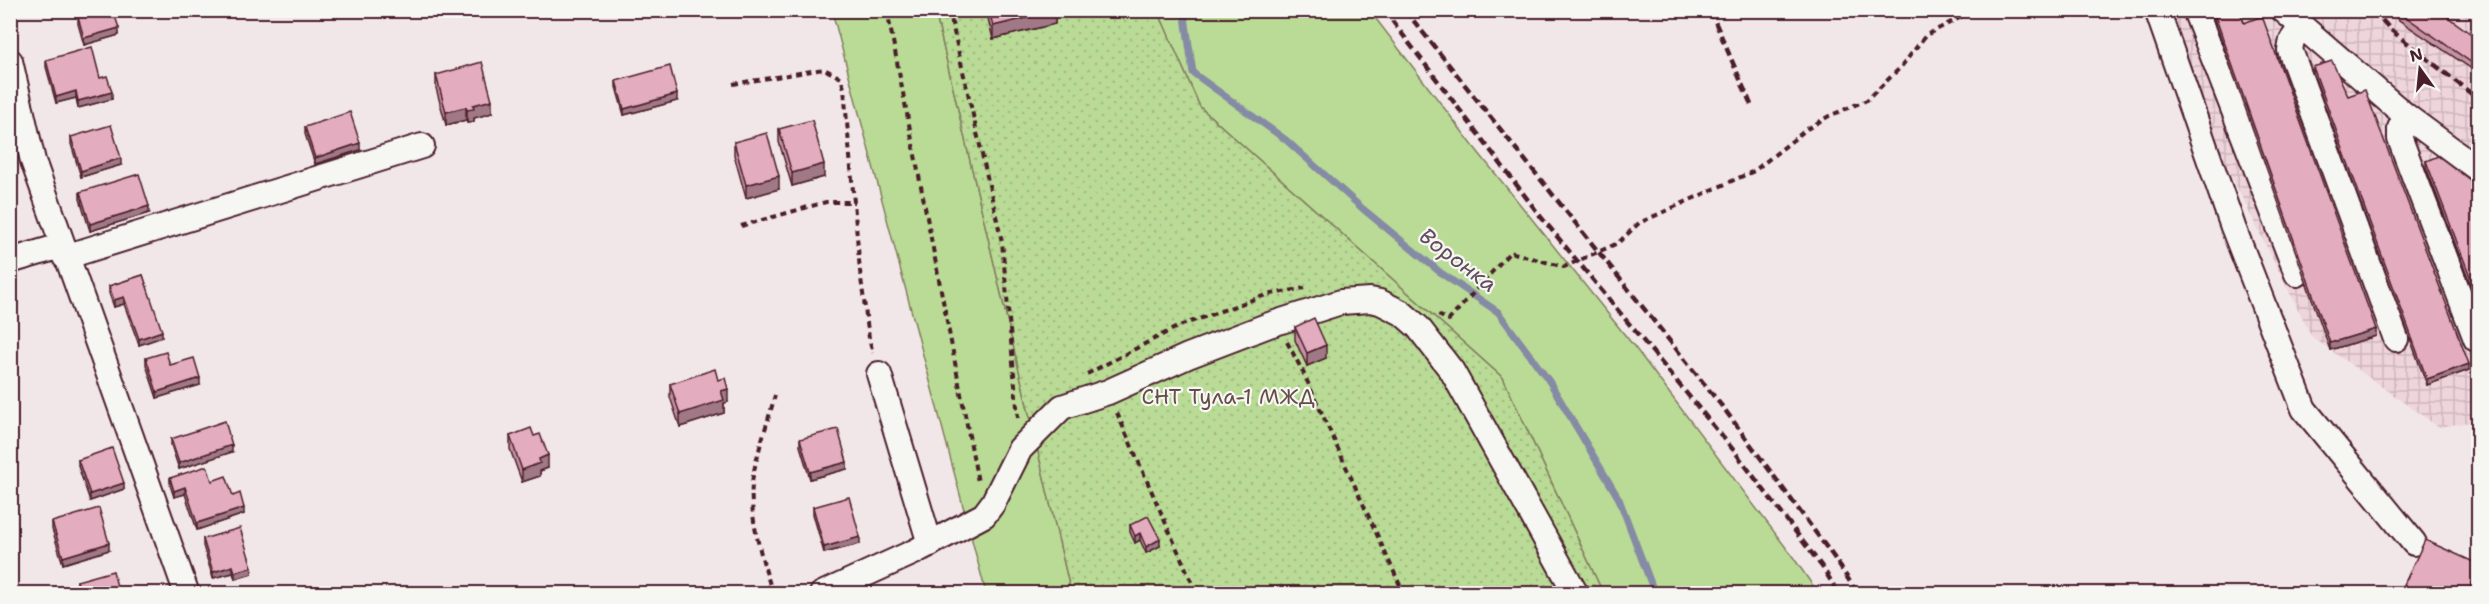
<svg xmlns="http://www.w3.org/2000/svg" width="2489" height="604" font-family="'Shantell Sans',sans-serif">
<defs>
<pattern id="industrial-grid" width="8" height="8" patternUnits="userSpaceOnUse" patternTransform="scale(1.5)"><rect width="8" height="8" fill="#eed5dc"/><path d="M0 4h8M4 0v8" fill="none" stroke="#ceb6bd"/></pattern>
<pattern id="park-dots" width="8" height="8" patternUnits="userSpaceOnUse" patternTransform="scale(1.5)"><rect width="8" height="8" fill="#b9db95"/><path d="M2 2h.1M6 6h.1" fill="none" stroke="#a1bc81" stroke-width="1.8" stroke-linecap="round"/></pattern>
</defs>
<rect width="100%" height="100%" fill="#f2e7e8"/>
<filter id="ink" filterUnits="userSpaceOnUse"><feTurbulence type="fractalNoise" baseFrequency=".0167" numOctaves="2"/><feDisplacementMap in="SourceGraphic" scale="12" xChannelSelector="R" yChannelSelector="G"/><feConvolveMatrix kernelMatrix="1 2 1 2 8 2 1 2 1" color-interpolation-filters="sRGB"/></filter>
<g filter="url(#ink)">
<polygon fill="url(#industrial-grid)" points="2148,11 2478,11 2478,421 2438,427 2312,337"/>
<g fill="#b9db95" stroke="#827d60" stroke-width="1.5">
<polygon points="832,11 935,11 1071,593 986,593"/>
<polygon points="1158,11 1370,11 1474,147 1633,345 1793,557 1818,593 1603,593 1503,378 1200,107"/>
</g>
<polygon fill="url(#park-dots)" stroke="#827d60" stroke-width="1.5" points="935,11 1158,11 1200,107 1503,378 1603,593 1071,593"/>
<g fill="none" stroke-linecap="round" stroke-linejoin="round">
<polyline stroke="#868ba5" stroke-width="7" points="1184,10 1193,73 1286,140 1363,209 1441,273 1498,312 1549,381 1619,499 1655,594"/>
<g stroke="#4a1f2b" stroke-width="28">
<g id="minor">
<polyline points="2157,10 2233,227 2304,409 2414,543"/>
<polyline points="2195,10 2297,274"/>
<polyline points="2283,10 2406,116 2478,169"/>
<polyline points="2302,26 2292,40 2290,50 2396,339"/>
<polyline points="10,61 33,161 187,594"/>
<polyline points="2406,116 2400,128 2400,139 2476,339"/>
<polyline points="65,257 422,146"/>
<polyline points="10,261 61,246"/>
<polyline points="879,374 930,544"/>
<polyline points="822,594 914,552 984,515 993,503 1020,449 1062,407 1108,392 1188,356 1269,325 1341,302 1370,300 1380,302 1402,313 1418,327 1452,371 1576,594"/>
</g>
</g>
<g stroke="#4a1f2b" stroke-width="4" stroke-dasharray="6 4.5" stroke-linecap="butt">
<polyline points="887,10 978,482"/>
<polyline points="949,10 1002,242 1018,418"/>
<polyline points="733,84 824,69 841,78 844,88 860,271 869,338 873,353"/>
<polyline points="741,226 826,202 855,202"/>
<polyline points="1438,315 1449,320 1510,252 1564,267 1618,243 1639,223 1754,171 1807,129 1829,116 1867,100 1901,67 1926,35 1969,13 1983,10"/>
<polyline points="1287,342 1303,372 1404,594"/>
<polyline points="1087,374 1179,326 1266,295 1305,288"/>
<polyline points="1117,413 1197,594"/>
<path d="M773,594C762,560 747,511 753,476C758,449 768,422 775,395"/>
</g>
<use href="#minor" stroke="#f6f6f2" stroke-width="24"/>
<g stroke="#4a1f2b" stroke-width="4.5" stroke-dasharray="9 4.5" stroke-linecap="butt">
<polyline points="1384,10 1541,217 1735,452 1823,568 1839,594"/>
<polyline points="1405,10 1725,410 1833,556 1858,594"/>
<polyline points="1710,10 1752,107"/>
<polyline points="2373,10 2391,30 2478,99"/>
</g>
</g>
<g fill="#c494a4" stroke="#4a1f2b" stroke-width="1.5">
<polygon points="87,10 113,10 119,35 84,45 78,24 78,17 88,14"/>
<polygon points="986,10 1055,10 1055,24 993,39"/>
<polygon points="2211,10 2239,10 2376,336 2330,350"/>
<polygon points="2396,11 2478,39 2478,73 2396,18"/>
<polygon points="46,60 100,78 112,99 78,108 76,98 56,103 46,67"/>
<polygon points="2313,67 2469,370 2427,385 2313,73"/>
<polygon points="436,75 492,113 474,118 474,122 467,123 466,120 446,125 436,88"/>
<polygon points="616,81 677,101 624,115 616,87"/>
<polygon points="305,127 360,150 315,164 305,134"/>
<polygon points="779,129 824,177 792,186 779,142"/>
<polygon points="71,137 121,165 81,177 71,144"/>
<polygon points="734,142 779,189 746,198 734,155"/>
<polygon points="2426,161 2478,186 2478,304 2426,167"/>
<polygon points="80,192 149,213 90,231 80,199"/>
<polygon points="143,275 162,337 139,345 124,304 114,307 109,293 109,286"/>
<polygon points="1295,327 1326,358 1307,366 1295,340"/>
<polygon points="146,358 170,365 200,385 157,398 146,365"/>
<polygon points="718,380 728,402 724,403 724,413 680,427 670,397 670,384"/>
<polygon points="510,436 534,436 548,468 540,471 540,476 522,482 510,449"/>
<polygon points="171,439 232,452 179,469 171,445"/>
<polygon points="800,439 847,469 810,479 800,446"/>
<polygon points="78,460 124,489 90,501 78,466"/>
<polygon points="170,478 212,481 233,496 244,514 197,530 185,494 174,497 170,485"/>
<polygon points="813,507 860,544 824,553 813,514"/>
<polygon points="52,522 109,550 63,564 52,529"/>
<polygon points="1130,525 1160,546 1146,553 1140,540 1135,543 1130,532"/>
<polygon points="203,539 252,574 235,579 233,573 213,578 203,546"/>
<polygon points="77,581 119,594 78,594 77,588"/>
</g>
<g fill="#a07886" stroke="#4a1f2b" stroke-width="1.5">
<polygon points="1055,11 1055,24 993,39 993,26"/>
<polygon points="119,28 119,35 84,45 84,38"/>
<polygon points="76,91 76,98 56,103 56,97"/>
<polygon points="112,92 112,99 78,108 78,101"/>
<polygon points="677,94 677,101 624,115 624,109"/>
<polygon points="492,100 492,113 474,118 474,122 467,123 467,110 473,105"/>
<polygon points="466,107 466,120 446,125 446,112"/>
<polygon points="360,143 360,150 315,164 315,158"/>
<polygon points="121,158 121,165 81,177 81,171"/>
<polygon points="824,164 824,177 792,186 792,173"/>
<polygon points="779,176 779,189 746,198 746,185"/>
<polygon points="149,206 149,213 90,231 90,224"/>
<polygon points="15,236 15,243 10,244 10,238"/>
<polygon points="124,297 124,304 114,307 114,300"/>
<polygon points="2376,329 2376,336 2330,350 2330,343"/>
<polygon points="162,331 162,337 139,345 139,339"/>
<polygon points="1326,345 1326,358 1307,366 1307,353"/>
<polygon points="2469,364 2469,370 2427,385 2427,379"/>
<polygon points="200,378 200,385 157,398 157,392"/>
<polygon points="728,389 728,402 724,403 724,413 680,427 680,414 721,391"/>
<polygon points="232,445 232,452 179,469 179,463"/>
<polygon points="548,455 548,468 540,471 540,476 522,482 522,470 539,459"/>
<polygon points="847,462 847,469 810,479 810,472"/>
<polygon points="124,483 124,489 90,501 90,494"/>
<polygon points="185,487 185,494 174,497 174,491"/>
<polygon points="244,508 244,514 197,530 197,523"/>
<polygon points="1140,533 1140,540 1135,543 1135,536"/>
<polygon points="860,537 860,544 824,553 824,547"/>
<polygon points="1160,539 1160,546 1146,553 1146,547"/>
<polygon points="109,543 109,550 63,564 63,557"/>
<polygon points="233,566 233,573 213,578 213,572"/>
<polygon points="252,567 252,574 235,579 235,572"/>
<polygon points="2478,571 2478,589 2476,594 2467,594"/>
</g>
<g fill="#e4acbf" stroke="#4a1f2b" stroke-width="1.5">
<polygon points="89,10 113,10 119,28 84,38 78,17 90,13"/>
<polygon points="989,10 1055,10 1055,11 993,26"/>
<polygon points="2213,10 2239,10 2244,23 2262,16 2376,329 2330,343"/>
<polygon points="2396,10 2438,10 2478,39 2478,67"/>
<polygon points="92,47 100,78 107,76 112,92 78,101 76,91 56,97 46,60"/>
<polygon points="2332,61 2348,96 2365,90 2469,364 2427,379 2313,67"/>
<polygon points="482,62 492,100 473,105 474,109 467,110 466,107 446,112 436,75"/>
<polygon points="670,66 677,94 624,109 616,81"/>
<polygon points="350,112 360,143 315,158 305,127"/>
<polygon points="812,120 824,164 792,173 779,129"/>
<polygon points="111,125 121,158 81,171 71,137"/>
<polygon points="767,133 779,176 746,185 734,142"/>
<polygon points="2438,156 2478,186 2478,297 2426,161"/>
<polygon points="139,174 149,206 90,224 80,192"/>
<polygon points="10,224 15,236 10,238"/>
<polygon points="143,275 162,331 139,339 124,297 114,300 109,286"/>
<polygon points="1314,318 1326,345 1307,353 1295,327"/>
<polygon points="166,352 170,365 194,358 200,378 157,392 146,358"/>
<polygon points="715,369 718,380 725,378 728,389 721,391 724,400 680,414 670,384"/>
<polygon points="225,421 232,445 179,463 171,439"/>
<polygon points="531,428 534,436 540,434 548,455 539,459 540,463 522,470 510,436"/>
<polygon points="838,429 847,462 810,472 800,439"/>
<polygon points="112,448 124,483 90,494 78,460"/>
<polygon points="207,466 212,481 226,476 233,496 240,493 244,508 197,523 185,487 174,491 170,478"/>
<polygon points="849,497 860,537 824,547 813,507"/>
<polygon points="99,508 109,543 63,557 52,522"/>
<polygon points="1148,516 1160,539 1146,547 1140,533 1135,536 1130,525"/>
<polygon points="240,528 252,567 235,572 233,566 213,572 203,539"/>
<polygon points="2425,540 2478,564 2478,571 2467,594 2406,594 2401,591"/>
<polygon points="113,571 119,594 80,594 77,581"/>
</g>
</g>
<g text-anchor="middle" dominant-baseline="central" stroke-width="4.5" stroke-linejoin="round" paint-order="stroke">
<g font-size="21" fill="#664e46" stroke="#f6f6f2">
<text x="1228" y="397">СНТ Тула-1 МЖД</text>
</g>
<g font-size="22" font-style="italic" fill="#634c5e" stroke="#f6f6f2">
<text transform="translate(1458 260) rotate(37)">Воронка</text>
</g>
</g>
<rect width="2489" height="604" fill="none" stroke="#f6f6f2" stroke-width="36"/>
<rect x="18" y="18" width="2453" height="568" fill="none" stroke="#4a1f2b" stroke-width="2" filter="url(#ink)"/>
<g transform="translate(2420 69) rotate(345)" stroke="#f6f6f2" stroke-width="4.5" paint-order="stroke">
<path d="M0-4.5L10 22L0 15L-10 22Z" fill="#4a1f2b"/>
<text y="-9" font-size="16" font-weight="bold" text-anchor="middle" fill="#4a1f2b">N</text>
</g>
</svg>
